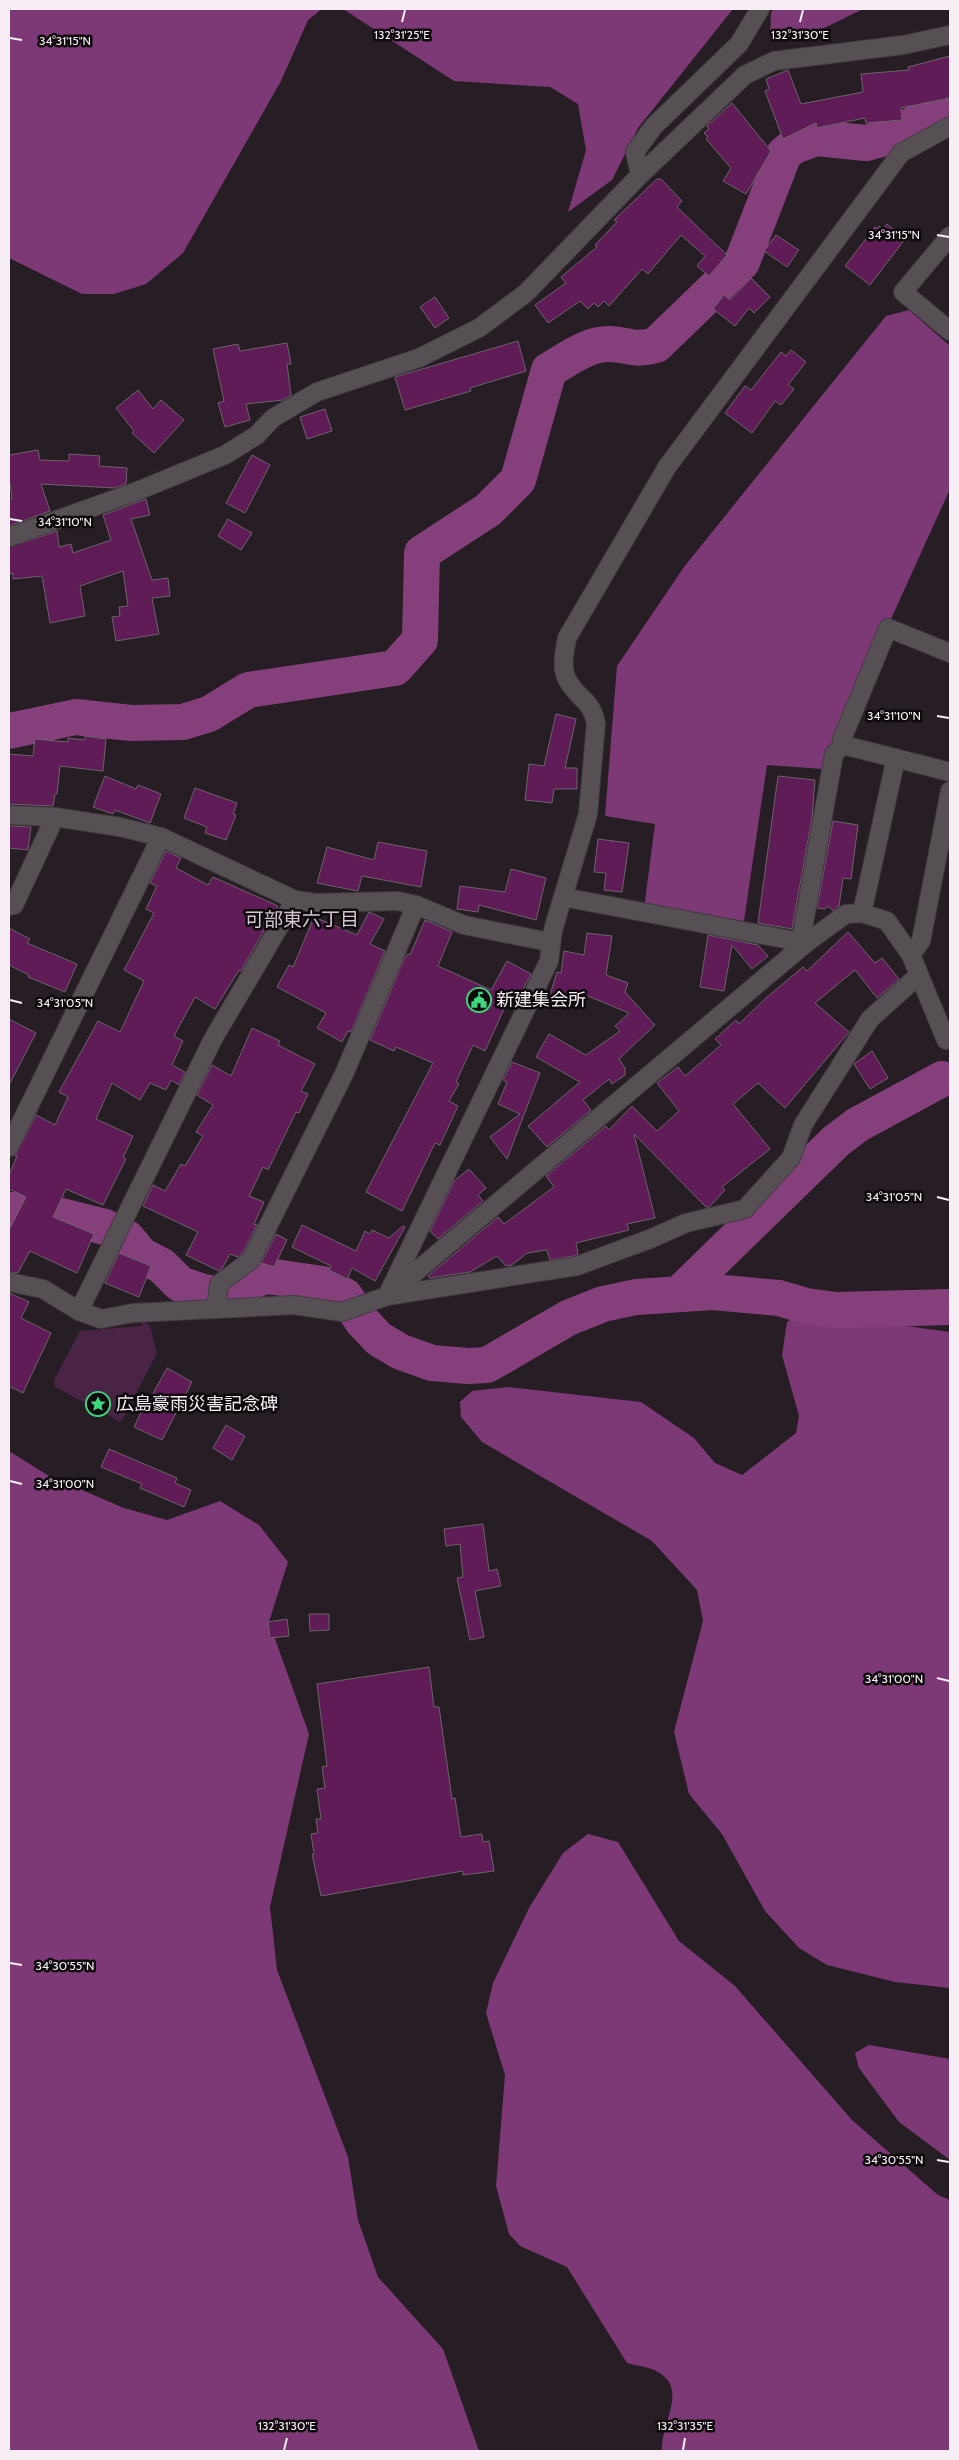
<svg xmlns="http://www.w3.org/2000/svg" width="959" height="2460" viewBox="0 0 959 2460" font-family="Cabin,'Noto Sans JP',sans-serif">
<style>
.green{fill:#4a2444}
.forest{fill:#7d3975}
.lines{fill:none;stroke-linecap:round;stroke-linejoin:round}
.river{stroke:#85407b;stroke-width:36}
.building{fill:#5f1c57;stroke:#6e626c}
.minor-casing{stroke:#443a42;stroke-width:20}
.minor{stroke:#565054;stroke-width:18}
.ticks{fill:none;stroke:#f6eef4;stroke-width:2}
.labels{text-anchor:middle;stroke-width:5;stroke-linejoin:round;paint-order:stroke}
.poi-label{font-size:18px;fill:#f6eef4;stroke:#0d090c;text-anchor:start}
.neighbourhood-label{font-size:19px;fill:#d4c6d1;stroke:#0d090c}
.ticks-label{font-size:12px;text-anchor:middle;fill:#f6eef4;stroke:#0d090c;stroke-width:5;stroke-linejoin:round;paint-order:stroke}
</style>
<rect width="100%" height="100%" fill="#271d25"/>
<polygon class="green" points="142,1320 150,1326 157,1353 121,1422 55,1387 54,1380 80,1331 142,1326"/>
<g class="forest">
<polygon points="9,9 322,9 308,20 281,81 183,253 146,284 114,294 82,294 9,258"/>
<polygon points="343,9 733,9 638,128 612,180 568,212 586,150 578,104 550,87 454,81"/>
<polygon points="773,9 863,9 816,32 770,40 771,13"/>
<polygon points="909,310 950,346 950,489 823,769 767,765 744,921 644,909 655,824 605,816 617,666 684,567 886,316"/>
<polygon points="803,1312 950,1332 950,1988 895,1982 827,1965 799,1948 765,1911 722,1834 689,1794 674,1732 703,1621 697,1590 652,1541 482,1442 461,1417 460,1402 472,1391 508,1387 641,1402 694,1438 715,1463 742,1475 796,1433 799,1416 782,1355 787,1322"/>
<polygon points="9,1451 49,1476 124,1508 167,1520 220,1501 259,1525 288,1562 269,1622 309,1734 270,1907 277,1970 348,2157 358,2220 378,2277 443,2349 479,2451 9,2451"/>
<path d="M588,1834L618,1842L679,1941L735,1986L852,2120L938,2195L950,2200V2451H662C660,2425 689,2389 658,2372C650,2367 637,2366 627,2363L567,2267L520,2246L509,2234L496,2186L505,2075L486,2013L493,1983L529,1908L563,1853Z"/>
<polygon points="869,2045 950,2059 950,2160 899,2122 859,2068 855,2053"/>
</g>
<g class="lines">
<g class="river">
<path d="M9,731L76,717L131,723L183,722L209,714L248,690L395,668L420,640L422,553L488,510L518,480L549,370C567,360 588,343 610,344C630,345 634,351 656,345L742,262L784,154L794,146L816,138L866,143L896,135L933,112L950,108"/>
<polyline points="9,1210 37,1210 105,1227 127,1238 141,1255 162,1266 180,1284 203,1292 227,1296 259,1278 267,1276 323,1284 345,1296 362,1321 379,1339 401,1352 432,1363 468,1366 487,1365 568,1318 603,1304 636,1297 713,1292 779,1298 806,1306 836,1310 950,1307"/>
<polyline points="680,1293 836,1141 857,1125 942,1079"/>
</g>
</g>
<g class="building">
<polygon points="950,56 950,98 901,108 902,120 866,123 865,118 817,128 816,123 783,139 765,91 769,89 766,79 788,70 801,104 863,92 861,74 909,70 908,67"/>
<polygon points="732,103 771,151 746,194 723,181 731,168 706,139 708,137 704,133 709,129 707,126"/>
<polygon points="657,179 661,179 682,201 677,207 727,255 709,276 697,266 705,256 681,235 648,274 642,269 609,306 604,301 598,307 594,303 588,309 580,301 548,323 535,305 566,283 561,277 597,247 595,245 617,222 614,220"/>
<polygon points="887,224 905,239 870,285 845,266 875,227 877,229 879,226 883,229"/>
<polygon points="776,235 799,250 787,267 764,251"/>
<polygon points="751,278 770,297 754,313 749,308 735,326 713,309 724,295 730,300"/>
<polygon points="435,297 449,318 435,328 420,307"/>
<polygon points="518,341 526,371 470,388 471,391 405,410 395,377"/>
<polygon points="287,343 291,364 287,364 291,395 283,400 246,404 250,420 225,427 218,403 224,401 213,349 238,344 240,351"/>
<polygon points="791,350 806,362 788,385 794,389 781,405 775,401 752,433 725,413 745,386 751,390 781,352 786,356"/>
<polygon points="138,390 153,409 161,400 184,420 154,453 132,433 134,431 116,408"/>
<polygon points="325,409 332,431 307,439 300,417"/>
<polygon points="38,450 40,460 69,461 69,454 100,456 99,466 127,468 126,484 115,488 41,484 50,511 9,526 9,499 12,498 9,477 9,455"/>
<polygon points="252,455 270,465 245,513 226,503"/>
<polygon points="146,499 150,515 131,519 152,580 168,578 170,596 152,598 159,634 116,641 112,617 120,616 119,607 128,606 123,571 80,586 85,616 50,623 42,576 13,579 13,573 9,574 9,547 57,531 59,547 71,544 73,553 111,540 103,515"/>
<polygon points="228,519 252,533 241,550 218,536"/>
<polygon points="556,714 576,719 565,768 577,768 577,789 554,789 552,803 525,800 529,764 544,766"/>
<polygon points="85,736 106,739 103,771 60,766 57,794 55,794 53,806 9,804 9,754 33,756 35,739 68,742 68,738 84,740"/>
<polygon points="105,776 136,789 138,785 161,794 150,823 115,810 113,814 93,807"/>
<polygon points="778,776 815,780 812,818 792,929 758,923"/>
<polygon points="195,788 237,803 233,814 236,815 226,840 205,833 207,827 184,818"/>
<polygon points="833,821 858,825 851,879 843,878 839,906 833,911 829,906 825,909 817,908"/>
<polygon points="9,826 31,827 28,850 9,848"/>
<polygon points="598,839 629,843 622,892 604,890 606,873 594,872"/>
<polygon points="378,842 427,851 421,887 362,876 358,891 317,883 327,847 374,860"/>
<polygon points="166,851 181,858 176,868 208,885 213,877 278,906 241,971 239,970 215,1009 195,997 174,1036 183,1041 172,1065 185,1072 179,1085 171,1080 166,1090 150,1083 140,1100 112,1083 96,1119 133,1136 123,1158 126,1159 103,1205 66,1189 53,1217 94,1234 77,1273 30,1251 18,1273 9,1272 9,1230 26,1197 9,1189 9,1175 17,1156 15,1156 36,1115 55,1125 68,1097 59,1092 98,1021 120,1032 144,981 124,970 154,913 146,909 157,886 150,883"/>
<polygon points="511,869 546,878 536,920 479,905 478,912 457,909 460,886 505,892"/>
<polygon points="369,912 384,919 370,944 385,951 351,1032 348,1031 342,1042 317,1028 326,1013 277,987 289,965 293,967 314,917 357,935"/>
<polygon points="425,920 452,932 438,966 491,990 507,961 531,974 521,993 513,989 485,1051 473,1045 456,1082 459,1084 449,1101 458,1106 440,1145 435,1143 402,1211 366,1192 433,1063 396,1047 394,1051 370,1040 404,959 408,954 410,955"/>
<polygon points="9,928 30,939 27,943 77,964 65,992 28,977 29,975 9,965"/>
<polygon points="848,932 875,963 882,958 899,979 877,998 855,970 815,1003 849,1032 785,1108 758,1083 733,1104 770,1149 722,1187 725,1190 709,1207 706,1207 634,1134 655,1218 627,1224 629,1230 576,1243 578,1254 574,1256 550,1260 547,1250 527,1253 512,1265 506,1266 497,1256 470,1272 430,1278 428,1276 498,1217 504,1224 554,1187 546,1176 606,1126 609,1130 632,1106 657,1131 679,1111 657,1083 678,1067 685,1076 721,1045 715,1039 736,1020 739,1024 766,998 803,967 807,971"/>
<polygon points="587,933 612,936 606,975 628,983 625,992 655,1025 619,1059 625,1068 625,1075 612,1084 609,1079 583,1100 591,1110 547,1147 528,1126 580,1082 536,1057 549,1034 586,1055 620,1031 615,1026 629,1013 583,994 580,1004 550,995 557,972 561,973 564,951 584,955"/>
<polygon points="708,935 758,945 768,956 752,969 732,945 724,991 700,987"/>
<polygon points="9,1019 36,1033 9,1085"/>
<polygon points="252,1028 280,1041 278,1045 315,1064 301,1091 308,1094 299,1113 296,1112 268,1170 263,1167 249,1196 264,1202 254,1224 257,1225 243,1253 238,1257 230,1254 223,1267 219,1271 186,1255 198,1232 143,1206 153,1185 165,1191 181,1164 185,1166 203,1136 196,1132 213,1105 197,1095 212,1065 231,1076"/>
<polygon points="872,1051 888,1078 870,1089 854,1064"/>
<polygon points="512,1062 540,1073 507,1159 490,1137 520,1114 498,1104 507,1082 503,1080"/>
<polygon points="469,1169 486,1188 478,1195 483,1201 438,1239 430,1231 454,1181"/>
<polygon points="302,1225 356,1251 365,1231 370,1234 372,1230 389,1238 403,1226 405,1227 375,1281 352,1268 347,1279 329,1270 331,1266 292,1247"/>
<polygon points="276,1234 287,1240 274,1267 261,1263"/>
<polygon points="119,1253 151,1266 139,1297 105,1283"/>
<polygon points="9,1293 29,1302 21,1318 51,1333 23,1393 9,1386"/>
<polygon points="167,1368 192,1382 162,1440 134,1427 147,1400 149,1401"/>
<polygon points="226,1425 245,1436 232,1460 213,1448"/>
<polygon points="109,1449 177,1478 175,1483 191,1490 184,1507 140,1488 142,1484 101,1467"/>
<polygon points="483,1524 489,1571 497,1569 501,1586 475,1591 484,1637 470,1640 457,1578 463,1577 460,1544 446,1546 444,1529"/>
<polygon points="309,1614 329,1614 329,1630 310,1631"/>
<polygon points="287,1619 289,1636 270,1638 268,1622"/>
<polygon points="429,1667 434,1707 439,1707 452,1799 455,1798 461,1837 482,1834 483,1842 489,1841 494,1871 463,1875 463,1871 321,1896 312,1854 314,1854 311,1834 318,1833 316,1819 321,1819 317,1789 325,1788 322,1767 327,1766 317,1684"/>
</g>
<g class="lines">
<defs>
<g id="minor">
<polyline points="640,175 635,152 654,126 739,44 760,9"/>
<polyline points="950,236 903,292 950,331"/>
<polyline points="9,537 135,492 225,455 257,435 273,418 317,392 419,358 479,328 526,293 640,175 745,75 774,61 903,45 950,35"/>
<polyline points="950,653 888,628 842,739 847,746 950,772"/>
<polyline points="9,815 55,817 120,827 161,837 295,900 315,903 398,901 416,905 464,925 544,941 551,938"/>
<polyline points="563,897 806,943"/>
<polyline points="9,906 14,905 55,817"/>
<polyline points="862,913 896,758"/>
<polyline points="806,943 802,934 834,754 844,744"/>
<polyline points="911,955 921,941 950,791"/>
<polyline points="9,1147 161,837"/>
<polyline points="9,1282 43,1289 79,1311 101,1319 133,1313 294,1305 342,1312 387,1296 577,1266 650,1239 686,1223 745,1209 791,1158 803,1125 870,1019 919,975"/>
<polyline points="393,1291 806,943 846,914 862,913 887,921 911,955 946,1040"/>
<path d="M387,1296L549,961L553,930L588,814L596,723C591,699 578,699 568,681C560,668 565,651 567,638L667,467L901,153L950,126"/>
<polyline points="216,1308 219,1284 251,1260 344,1074 416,905"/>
<polyline points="79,1311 213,1039 295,900"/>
</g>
</defs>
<use href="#minor" class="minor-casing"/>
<use href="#minor" class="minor"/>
</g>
<path class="ticks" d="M402,22L405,10M800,22L803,10M10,38L22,40M937,235L949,237M10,519L22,521M937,716L949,718M10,1000L22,1003M937,1197L949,1200M10,1481L22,1484M937,1678L949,1681M10,1963L22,1965M937,2160L949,2162M284,2450L287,2438M683,2450L685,2438"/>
<defs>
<symbol id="civic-ring" viewBox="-11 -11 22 22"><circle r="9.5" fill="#0d090c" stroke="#3fd77d" stroke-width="1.5"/><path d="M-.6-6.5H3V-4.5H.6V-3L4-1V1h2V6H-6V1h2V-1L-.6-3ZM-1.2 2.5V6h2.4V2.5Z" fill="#3fd77d"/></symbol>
<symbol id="sight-ring" viewBox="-11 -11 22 22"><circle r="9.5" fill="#0d090c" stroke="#3fd77d" stroke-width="1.5"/><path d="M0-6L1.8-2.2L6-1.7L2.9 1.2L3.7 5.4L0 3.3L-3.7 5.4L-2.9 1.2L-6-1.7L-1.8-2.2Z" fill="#3fd77d"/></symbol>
</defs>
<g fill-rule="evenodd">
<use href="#civic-ring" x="465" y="986" width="28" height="28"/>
<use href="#sight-ring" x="84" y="1390" width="28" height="28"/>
</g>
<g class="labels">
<g class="poi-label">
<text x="496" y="1006">新建集会所</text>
<text x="116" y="1410">広島豪雨災害記念碑</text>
</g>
<g class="neighbourhood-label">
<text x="302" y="926">可部東六丁目</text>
</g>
</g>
<g class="ticks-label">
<text x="402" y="39">132°31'25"E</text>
<text x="800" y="39">132°31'30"E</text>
<text x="65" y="45">34°31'15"N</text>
<text x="894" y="239">34°31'15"N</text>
<text x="65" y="526">34°31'10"N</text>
<text x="894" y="720">34°31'10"N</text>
<text x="65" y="1007">34°31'05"N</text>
<text x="894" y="1201">34°31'05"N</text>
<text x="65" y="1488">34°31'00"N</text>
<text x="894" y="1683">34°31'00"N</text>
<text x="65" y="1970">34°30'55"N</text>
<text x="894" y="2164">34°30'55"N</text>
<text x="287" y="2430">132°31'30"E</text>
<text x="685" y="2430">132°31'35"E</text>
</g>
<rect width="959" height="2460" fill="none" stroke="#f6eef4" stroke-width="20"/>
</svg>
